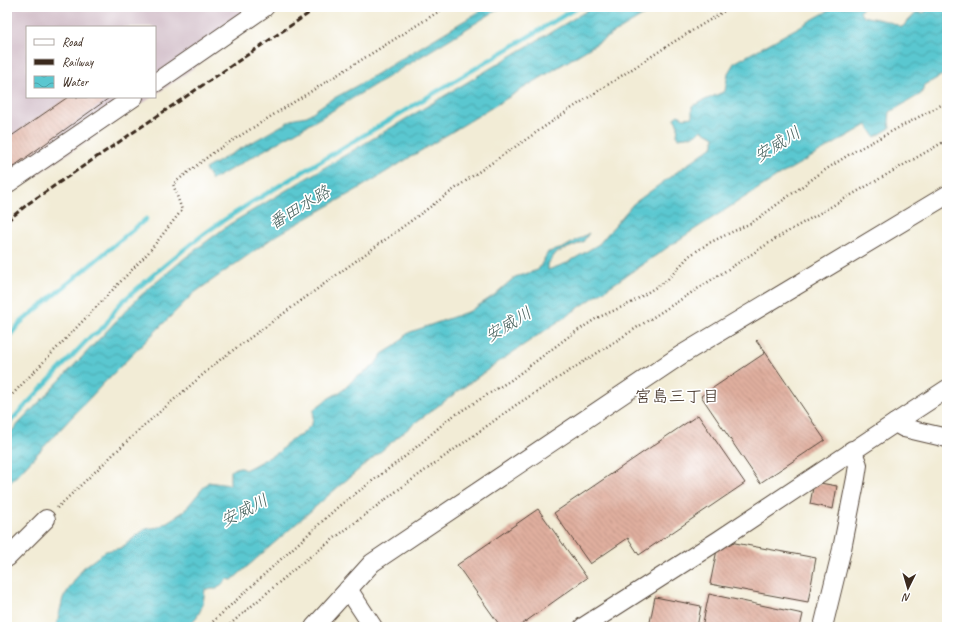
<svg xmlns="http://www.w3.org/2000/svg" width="954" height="634" viewBox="0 0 954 634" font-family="Caveat,'Klee One',sans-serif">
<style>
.railway{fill:#d1bdc8}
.water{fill:url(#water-waves);stroke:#4a7877}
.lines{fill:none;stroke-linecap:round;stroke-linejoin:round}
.stream{stroke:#5ac7d0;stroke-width:4.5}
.building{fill:url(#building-back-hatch)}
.minor-casing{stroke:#56473a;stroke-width:20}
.path{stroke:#56473a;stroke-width:2.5;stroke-dasharray:1 3;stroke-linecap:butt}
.minor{stroke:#fff;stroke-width:18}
.rail{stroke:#3b2a1e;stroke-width:3;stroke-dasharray:6 3;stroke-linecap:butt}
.labels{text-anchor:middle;stroke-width:3.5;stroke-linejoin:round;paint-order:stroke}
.water-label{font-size:17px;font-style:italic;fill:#46615c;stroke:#fff}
.neighbourhood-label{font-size:17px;fill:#3b2a1e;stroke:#fff}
</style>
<defs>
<pattern id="water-waves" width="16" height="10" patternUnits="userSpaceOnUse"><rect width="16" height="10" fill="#5ac7d0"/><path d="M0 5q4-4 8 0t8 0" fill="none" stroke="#4ca2a8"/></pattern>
<pattern id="building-back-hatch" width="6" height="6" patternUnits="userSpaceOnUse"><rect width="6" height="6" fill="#e0af9f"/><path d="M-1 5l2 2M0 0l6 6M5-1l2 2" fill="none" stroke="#b78f81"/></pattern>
</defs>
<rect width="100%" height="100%" fill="#fff"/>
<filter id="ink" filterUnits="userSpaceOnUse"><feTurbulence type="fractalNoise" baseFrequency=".025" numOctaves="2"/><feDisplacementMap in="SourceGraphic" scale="8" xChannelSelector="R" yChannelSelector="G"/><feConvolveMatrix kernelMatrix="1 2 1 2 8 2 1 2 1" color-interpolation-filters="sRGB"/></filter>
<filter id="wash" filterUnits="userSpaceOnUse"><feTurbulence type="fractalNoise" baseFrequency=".012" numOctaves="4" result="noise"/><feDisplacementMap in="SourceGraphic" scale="16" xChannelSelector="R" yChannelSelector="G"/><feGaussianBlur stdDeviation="0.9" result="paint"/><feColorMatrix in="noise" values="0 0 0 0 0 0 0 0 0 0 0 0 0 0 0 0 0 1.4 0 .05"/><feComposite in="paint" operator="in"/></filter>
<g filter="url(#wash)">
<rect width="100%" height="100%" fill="#f2ecd6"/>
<polygon class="railway" points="7,7 280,7 155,95 155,27 27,27 27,97 152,97 7,195"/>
<g class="water">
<polygon points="487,7 502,7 322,117 212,180 205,169 295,118 307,116 327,102 358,85"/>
<polygon points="593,7 657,7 358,189 274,237 194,293 102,385 7,486 7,436 139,297 186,257 230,224"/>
<path d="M835,7H863L860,12L862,16L887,21L902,27L917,12L922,13L926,12L925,7H947V66L944,74L925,85L921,94L890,112L889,121L890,128L875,137L867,125L778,176L689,233L497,363L416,422L338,487L232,580L227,579L217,589H205C203,608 201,613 188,627H116L103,621L97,624L94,627H56L63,598L83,568L106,551L121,548L145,529L159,527L183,512L208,482L230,485V471L239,467L245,470L279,452L290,440L301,435L312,424L314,409L329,398L343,390L353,380L374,366L382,354L395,346L408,333L470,311L493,296L515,277L538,270L548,252L563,248L589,233L583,242L556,253L548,264V270L567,263L599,244L633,204L714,145V137L702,130L693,136L679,138L677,136L678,125L674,118L678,115L684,118L692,117V106L725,91L728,73L734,63Z"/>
</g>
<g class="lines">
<g class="stream">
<polyline points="7,339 20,323 146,219"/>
<path d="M7,425L91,336C110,327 109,313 123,301C152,276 180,251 211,229C223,220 237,212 249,204L578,7"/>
</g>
</g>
<g id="blocks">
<g class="building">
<polygon points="68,97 108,97 109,98 7,171 7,139"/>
<polygon points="757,340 825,440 760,483 701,396 765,353 756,341"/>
<polygon points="698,415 745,483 639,555 628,538 590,564 554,513"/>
<polygon points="814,482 837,486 833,509 810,504"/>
<polygon points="538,509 587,578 518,627 501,627 457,565"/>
<polygon points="719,540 816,558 808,602 710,584"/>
<polygon points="709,594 803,614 800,627 702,627"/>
<polygon points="655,597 701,606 697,627 649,627"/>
</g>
</g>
</g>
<g filter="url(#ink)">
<use href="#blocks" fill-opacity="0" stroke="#56473a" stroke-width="1"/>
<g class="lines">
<defs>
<g id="minor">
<polyline points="155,83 265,7"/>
<polyline points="7,184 134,97"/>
<polyline points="895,423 947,389"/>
<polyline points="7,558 46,519"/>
<polyline points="348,589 373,627"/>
<polyline points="314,627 372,563 681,355 947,195"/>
<polyline points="583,627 719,540 895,423 904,428 947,438"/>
<polyline points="823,627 842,549 856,478 858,465 852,450"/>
</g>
</defs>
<use href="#minor" class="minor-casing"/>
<g class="path">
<polyline points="7,400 148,253 182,210 173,184 214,152 446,7"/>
<polyline points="57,508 140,429 221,359 474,175 569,110 672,43 731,7"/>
<polyline points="207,627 339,506 407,455 450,418 511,380 568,337 597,318 631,303 667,280 689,256 709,243 753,222 822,172 853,152 947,102"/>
<polyline points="227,627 303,562 398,490 516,405 780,236 947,140"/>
</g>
<use href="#minor" class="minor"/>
<polyline class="rail" points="7,221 29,203 318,7"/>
</g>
</g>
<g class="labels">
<g class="water-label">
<text transform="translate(777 144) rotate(-32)" y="6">安威川</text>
<text transform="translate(299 207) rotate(-31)" y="6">番田水路</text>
<text transform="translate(508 324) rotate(-31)" y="6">安威川</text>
<text transform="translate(244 510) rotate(-27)" y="6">安威川</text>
</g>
<g class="neighbourhood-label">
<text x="677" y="402">宮島三丁目</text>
</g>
</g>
<rect width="954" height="634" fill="none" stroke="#fff" stroke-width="24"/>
<rect x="26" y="26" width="130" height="72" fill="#ffffff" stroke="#b1aaa5"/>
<rect x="34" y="39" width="20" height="6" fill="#ffffff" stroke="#b1aaa5"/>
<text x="62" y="46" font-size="12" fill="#3b2a1e">Road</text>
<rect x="34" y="59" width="20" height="6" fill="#3b2a1e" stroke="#b1aaa5"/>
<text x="62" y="66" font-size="12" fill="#3b2a1e">Railway</text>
<rect x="34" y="76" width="20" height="12" fill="url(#water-waves)" stroke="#b1aaa5"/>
<text x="62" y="86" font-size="12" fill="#3b2a1e">Water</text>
<g transform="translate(908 588) rotate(185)" stroke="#ffffff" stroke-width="3" paint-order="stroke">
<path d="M0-3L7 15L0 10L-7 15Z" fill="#3b2a1e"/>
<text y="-6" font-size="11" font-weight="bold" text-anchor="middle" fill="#3b2a1e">N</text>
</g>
</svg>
